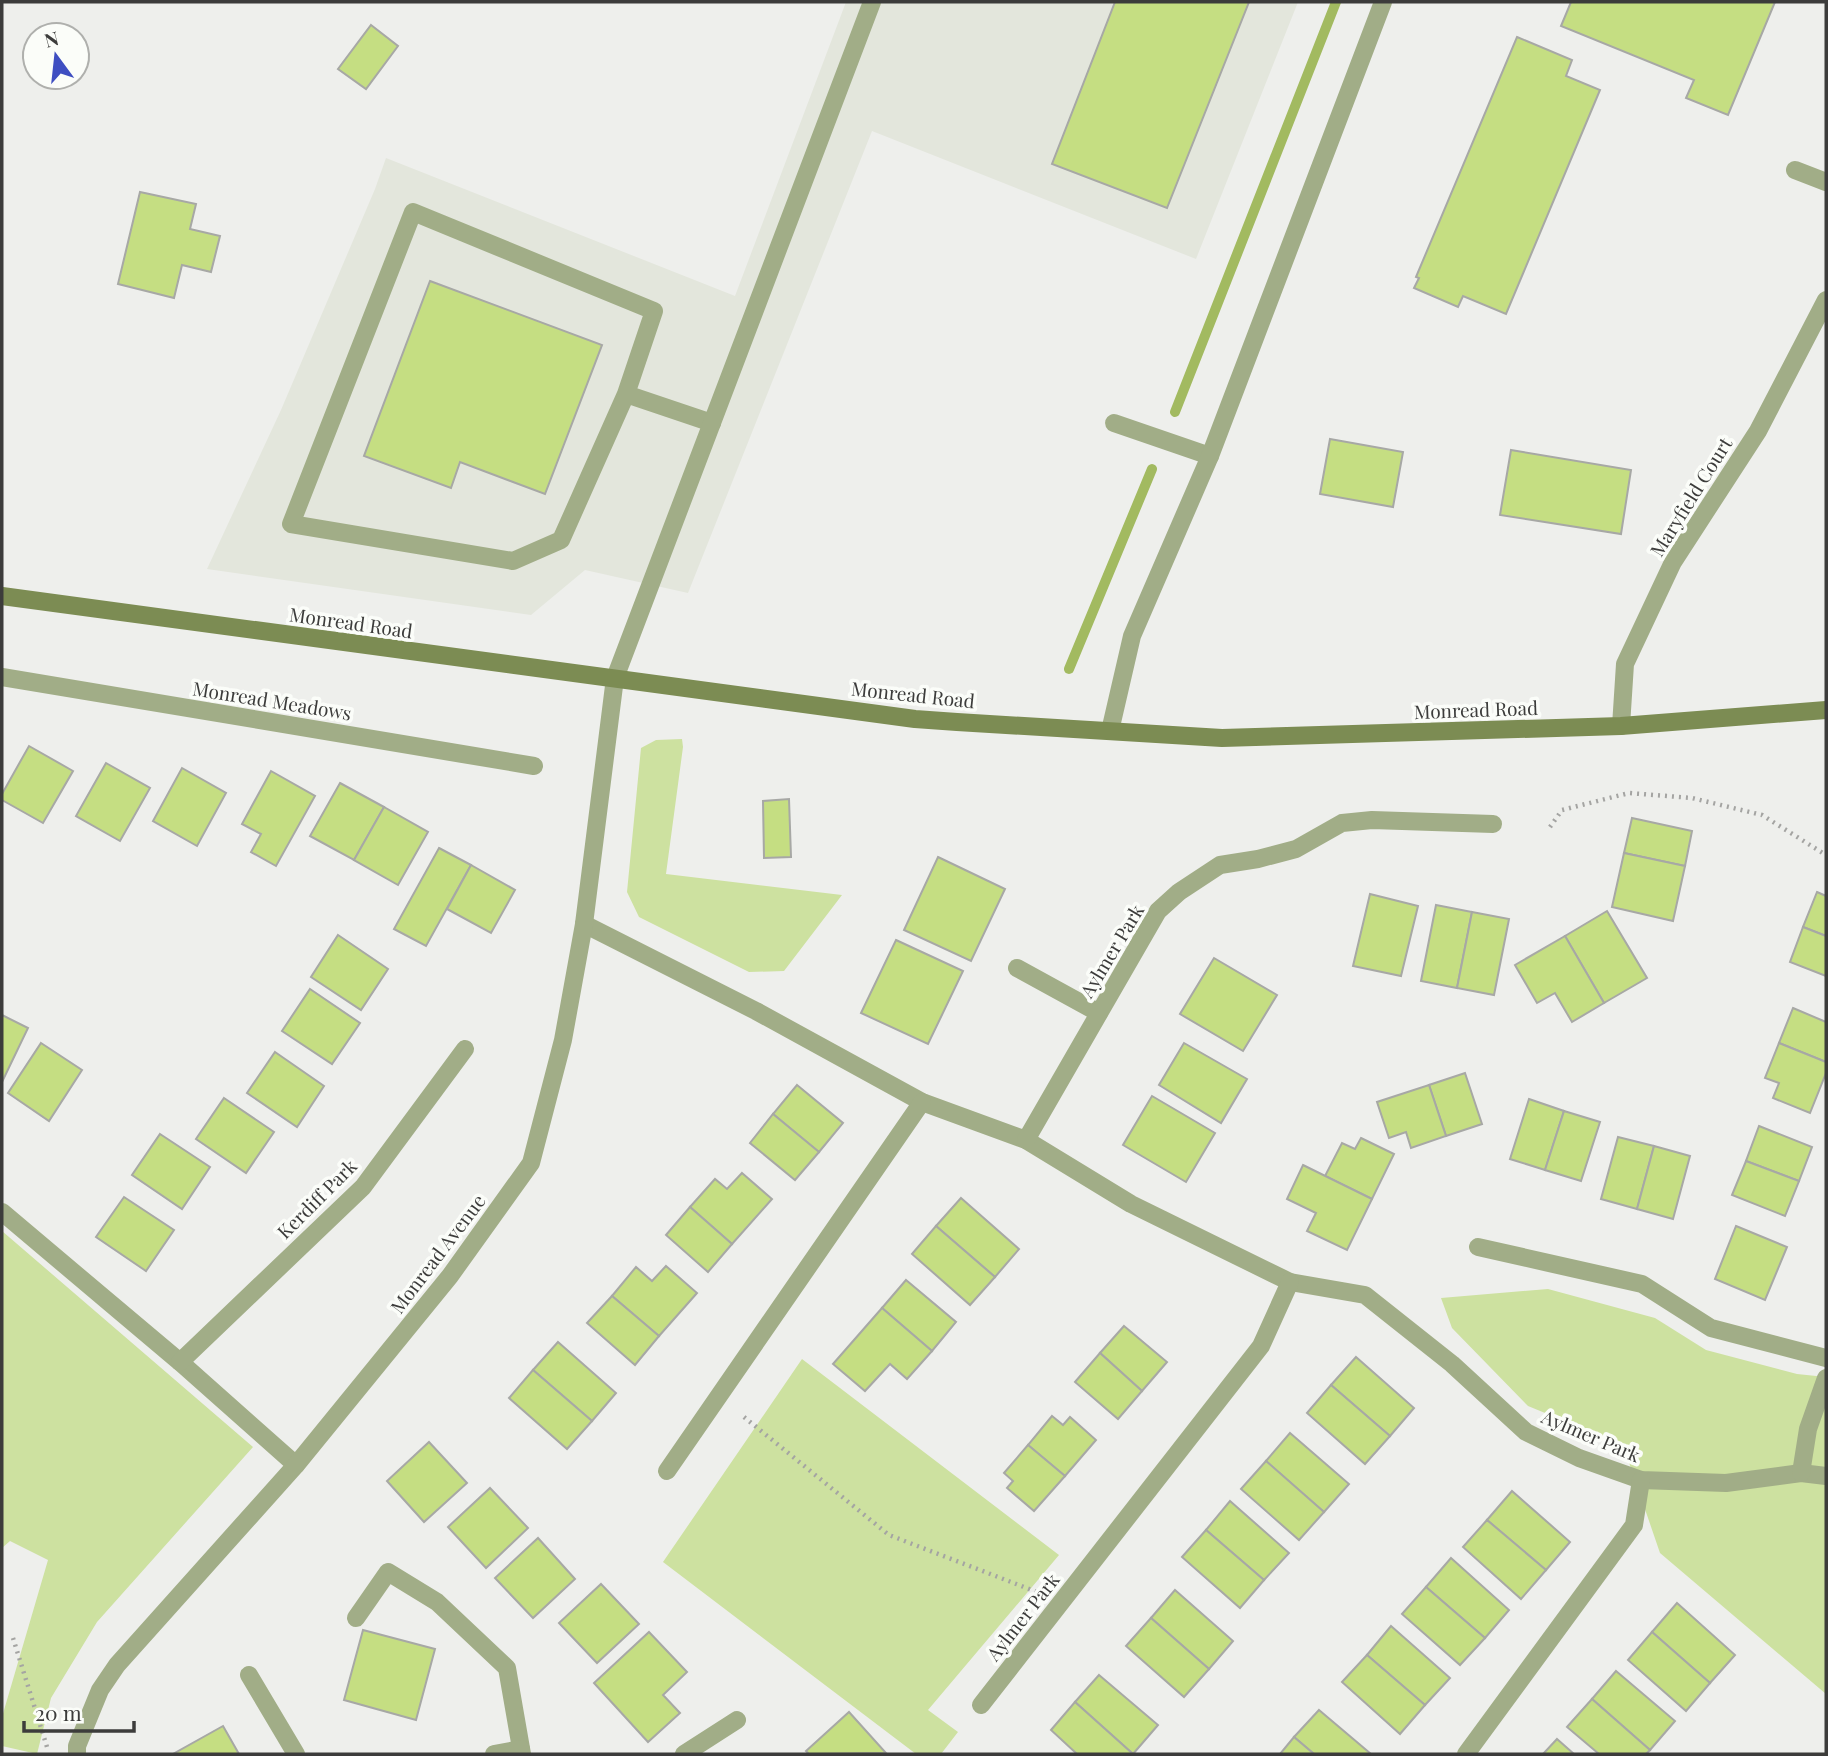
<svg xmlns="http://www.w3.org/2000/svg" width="1828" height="1756" viewBox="0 0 1828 1756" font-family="'Playfair Display',serif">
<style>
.built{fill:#e3e6dc}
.green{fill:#cde1a0}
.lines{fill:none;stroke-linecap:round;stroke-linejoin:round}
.stream{stroke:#a2ba60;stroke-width:10}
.building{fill:#c5de82;stroke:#a7a8a5;stroke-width:2}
.path{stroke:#a4a4a2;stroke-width:4.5;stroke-dasharray:2 5;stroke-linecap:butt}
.lane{stroke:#a1ad87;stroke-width:18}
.street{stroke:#a1ad87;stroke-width:18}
.secondary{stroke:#7c8c53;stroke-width:18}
.labels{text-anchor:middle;stroke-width:7;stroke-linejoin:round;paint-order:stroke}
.street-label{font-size:19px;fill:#3c3c3b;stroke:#fbfdf9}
</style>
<rect width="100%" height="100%" fill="#eeefec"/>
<polygon class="built" points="846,2 1298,2 1196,259 872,131 688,593 585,570 531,615 207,569 281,410 375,189 386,158 735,296"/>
<g class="green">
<polygon points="682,739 683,747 666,874 842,895 784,971 749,972 639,917 627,892 641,748 656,740"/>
<polygon points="2,1231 253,1447 97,1622 51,1698 37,1754 2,1746 2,1717 48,1560 10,1541 2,1548"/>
<polygon points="1548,1289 1655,1318 1706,1350 1797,1374 1826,1377 1826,1694 1660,1553 1623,1445 1528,1406 1452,1328 1441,1298"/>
<polygon points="802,1359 1059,1555 928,1710 958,1732 941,1754 916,1754 663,1562"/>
</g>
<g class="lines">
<g class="stream">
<polyline points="1175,412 1336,2"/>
<polyline points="1069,669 1152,469"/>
</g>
</g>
<g class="building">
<polygon points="1115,2 1249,2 1167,208 1052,164"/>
<polygon points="1571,2 1775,2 1728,115 1686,98 1694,80 1561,26"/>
<polygon points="371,25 398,46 366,89 338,69"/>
<polygon points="1517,37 1572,60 1566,76 1600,90 1506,314 1463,296 1458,307 1414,288 1419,278 1416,277"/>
<polygon points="140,192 196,204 190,229 220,236 211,272 182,265 174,298 118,284"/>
<polygon points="430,281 602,345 545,494 460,462 451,488 364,456"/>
<polygon points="1330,439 1403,452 1393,507 1320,494"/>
<polygon points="1511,450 1631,470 1621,534 1500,515"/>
<polygon points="29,746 73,771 43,823 2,800 2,794"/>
<polygon points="106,763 150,788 120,841 76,816"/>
<polygon points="182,768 226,793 197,846 153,821"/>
<polygon points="271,771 315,796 276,866 251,852 261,834 242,824"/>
<polygon points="340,783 384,807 354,860 310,836"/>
<polygon points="789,799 791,857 764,858 763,801"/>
<polygon points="384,807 428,832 398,885 354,860"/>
<polygon points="1632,818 1692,831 1685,866 1624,853"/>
<polygon points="439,848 471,865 426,946 394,929"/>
<polygon points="1624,853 1685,866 1673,921 1612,907"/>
<polygon points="938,857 1005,889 971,961 904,930"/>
<polygon points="471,865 515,890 491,933 447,909"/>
<polygon points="1817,892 1826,896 1826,936 1803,927"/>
<polygon points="1370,894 1418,906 1401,976 1353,966"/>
<polygon points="1436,905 1472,912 1457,988 1421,981"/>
<polygon points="1607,911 1647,978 1604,1003 1565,936"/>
<polygon points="1472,912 1509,919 1494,995 1457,988"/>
<polygon points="1803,927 1826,936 1826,976 1790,962"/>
<polygon points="338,935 388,969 361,1010 311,977"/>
<polygon points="1565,936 1604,1003 1572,1022 1555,993 1537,1003 1515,965"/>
<polygon points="896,940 963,971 928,1044 861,1013"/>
<polygon points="1214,958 1277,995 1243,1051 1180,1014"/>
<polygon points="310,989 360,1023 332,1064 282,1031"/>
<polygon points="1793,1008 1826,1022 1826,1062 1779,1043"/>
<polygon points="2,1015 28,1028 2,1082"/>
<polygon points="41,1043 82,1070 49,1121 8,1093"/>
<polygon points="1184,1043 1247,1079 1221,1123 1159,1085"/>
<polygon points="1779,1043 1826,1062 1826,1073 1810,1113 1773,1098 1779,1083 1765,1078"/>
<polygon points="275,1052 324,1086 297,1127 247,1093"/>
<polygon points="1465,1073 1482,1124 1446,1136 1429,1085"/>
<polygon points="797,1085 843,1123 819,1152 773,1114"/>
<polygon points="1429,1085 1446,1136 1411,1148 1406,1132 1389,1138 1377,1102"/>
<polygon points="1152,1096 1215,1133 1186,1182 1123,1145"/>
<polygon points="224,1098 274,1132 246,1173 196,1139"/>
<polygon points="1529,1099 1564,1111 1545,1170 1510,1159"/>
<polygon points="1564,1111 1600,1122 1581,1181 1545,1170"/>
<polygon points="773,1114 819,1152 795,1180 750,1143"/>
<polygon points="1759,1126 1812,1147 1799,1181 1746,1161"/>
<polygon points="160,1134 210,1167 182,1209 132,1175"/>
<polygon points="1618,1137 1654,1146 1637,1209 1601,1199"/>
<polygon points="1361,1138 1394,1154 1372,1199 1325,1176 1342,1143 1355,1149"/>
<polygon points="1654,1146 1690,1156 1673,1219 1637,1209"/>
<polygon points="1746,1161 1799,1181 1785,1216 1732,1195"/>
<polygon points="1303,1165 1372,1199 1347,1250 1307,1231 1316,1213 1287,1199"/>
<polygon points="742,1173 772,1199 732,1244 690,1207 715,1179 727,1189"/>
<polygon points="124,1197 174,1230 146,1271 96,1237"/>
<polygon points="961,1198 1019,1249 995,1277 936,1226"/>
<polygon points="690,1207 732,1244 708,1272 666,1235"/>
<polygon points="936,1226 995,1277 970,1305 912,1254"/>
<polygon points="1736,1226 1787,1247 1765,1300 1715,1279"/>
<polygon points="666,1266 697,1293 659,1336 612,1296 636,1267 652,1281"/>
<polygon points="906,1280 956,1322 932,1351 882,1308"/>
<polygon points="612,1296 659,1336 635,1365 587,1323"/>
<polygon points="882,1308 932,1351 907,1379 890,1364 865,1391 833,1364"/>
<polygon points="1124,1326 1167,1362 1142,1391 1100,1353"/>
<polygon points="558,1342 616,1393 592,1421 533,1370"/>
<polygon points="1100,1353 1142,1391 1118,1419 1075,1382"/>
<polygon points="1356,1357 1414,1408 1390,1436 1331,1385"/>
<polygon points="533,1370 592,1421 567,1449 509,1398"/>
<polygon points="1331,1385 1390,1436 1365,1464 1307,1413"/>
<polygon points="1052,1416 1063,1425 1070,1417 1096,1440 1065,1476 1028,1445"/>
<polygon points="1290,1433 1349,1484 1324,1512 1266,1461"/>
<polygon points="429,1442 467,1483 424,1522 387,1481"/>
<polygon points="1028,1445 1065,1476 1034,1511 1007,1488 1013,1481 1004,1473"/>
<polygon points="1266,1461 1324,1512 1299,1540 1241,1489"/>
<polygon points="490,1488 528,1528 486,1568 448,1527"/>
<polygon points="1512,1491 1570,1542 1546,1570 1487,1520"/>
<polygon points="1230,1501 1289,1553 1264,1580 1206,1530"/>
<polygon points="1487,1520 1546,1570 1521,1599 1463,1547"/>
<polygon points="1206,1530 1264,1580 1240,1608 1182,1557"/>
<polygon points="538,1538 575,1579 533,1618 495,1578"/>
<polygon points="1451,1558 1509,1610 1485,1638 1426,1587"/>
<polygon points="601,1584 639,1624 597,1663 559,1623"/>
<polygon points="1426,1587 1485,1638 1460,1665 1402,1614"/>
<polygon points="1175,1590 1233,1641 1209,1669 1151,1618"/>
<polygon points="1677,1603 1735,1655 1710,1683 1652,1632"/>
<polygon points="1151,1618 1209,1669 1184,1697 1126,1646"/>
<polygon points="1391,1626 1450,1678 1425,1705 1367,1655"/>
<polygon points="363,1630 435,1649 416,1720 344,1700"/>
<polygon points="649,1632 687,1672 663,1695 680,1713 648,1742 594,1683"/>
<polygon points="1652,1632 1710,1683 1686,1711 1628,1660"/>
<polygon points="1367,1655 1425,1705 1400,1734 1342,1682"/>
<polygon points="1616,1671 1675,1721 1650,1750 1592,1699"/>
<polygon points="1099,1675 1158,1725 1133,1754 1075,1702"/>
<polygon points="1592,1699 1650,1750 1646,1754 1599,1754 1567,1727"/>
<polygon points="1075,1702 1133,1754 1077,1754 1051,1730"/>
<polygon points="1319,1710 1371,1754 1314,1754 1294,1737"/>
<polygon points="849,1712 886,1753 809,1754 806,1751"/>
<polygon points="223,1726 239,1754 173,1754"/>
<polygon points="1294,1737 1314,1754 1280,1754"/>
<polygon points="1557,1739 1574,1754 1543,1754"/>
</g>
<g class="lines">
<g class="path">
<polyline points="1550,827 1562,810 1629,793 1692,798 1762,815 1826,855"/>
<polyline points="744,1417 889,1535 1037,1592"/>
<polyline points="13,1638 47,1747"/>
</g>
<g class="lane">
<polyline points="1795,170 1826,182"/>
<polyline points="626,394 654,311 413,212 291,524 513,561 561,540 626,394 712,423"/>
<polyline points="1114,423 1210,456"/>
<polyline points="615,678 872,2"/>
<polyline points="1017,968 1099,1013"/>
<polyline points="249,1675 296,1754"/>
</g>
<g class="street">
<polyline points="2,677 534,766"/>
<polyline points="1621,726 1625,664 1673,562 1758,431 1826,300"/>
<polyline points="1110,731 1132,636 1210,456 1383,2"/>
<polyline points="584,924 756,1011 922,1102 1026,1140 1131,1204 1290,1282 1365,1295 1452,1364 1526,1432 1579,1458 1641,1480 1726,1483 1801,1473 1826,1476"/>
<polyline points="1026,1140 1158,911 1179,892 1220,865 1258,859 1296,849 1342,823 1372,820 1493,824"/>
<polyline points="2,1212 180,1362 296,1465"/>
<polyline points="1478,1247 1642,1284 1711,1328 1826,1358"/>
<polyline points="180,1362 363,1187 465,1049"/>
<polyline points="667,1471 922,1102"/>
<polyline points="1801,1473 1808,1429 1826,1378"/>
<polyline points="356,1618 388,1572 437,1602 507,1668 522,1754"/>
<polyline points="981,1705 1261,1346 1290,1282"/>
<polyline points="77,1754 77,1746 100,1690 117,1665 296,1465 450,1276 531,1163 563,1040 584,924 615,678"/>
<polyline points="494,1754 521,1749"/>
<polyline points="684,1754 737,1720"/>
<polyline points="1466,1754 1634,1525 1641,1480"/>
</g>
<polyline class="secondary" points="2,596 915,719 957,722 1222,738 1621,726 1826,710"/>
</g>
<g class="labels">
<g class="street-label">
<text transform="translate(1691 497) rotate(-58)" y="7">Maryfield Court</text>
<text transform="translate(351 623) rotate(8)" y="7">Monread Road</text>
<text transform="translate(913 695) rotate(6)" y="7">Monread Road</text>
<text transform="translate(272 701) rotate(9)" y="7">Monread Meadows</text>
<text transform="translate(1476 710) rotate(-2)" y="7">Monread Road</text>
<text transform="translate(1112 951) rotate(-59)" y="7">Aylmer Park</text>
<text transform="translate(317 1199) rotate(-45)" y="7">Kerdiff Park</text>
<text transform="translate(438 1254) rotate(-53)" y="7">Monread Avenue</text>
<text transform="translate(1591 1436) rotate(23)" y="7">Aylmer Park</text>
<text transform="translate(1023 1617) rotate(-52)" y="7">Aylmer Park</text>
</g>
</g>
<rect width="1828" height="1756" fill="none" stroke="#3c3c3b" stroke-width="7"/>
<g transform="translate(56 56) rotate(345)"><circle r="33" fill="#fbfdf9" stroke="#afb0ad" stroke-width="2"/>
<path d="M0-5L12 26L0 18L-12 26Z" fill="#3e4ec1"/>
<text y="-10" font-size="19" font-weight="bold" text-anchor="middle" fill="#3c3c3b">N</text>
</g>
<path d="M24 1721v10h110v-10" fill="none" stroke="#3c3c3b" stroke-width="3.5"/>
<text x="35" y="1721" font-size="21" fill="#3c3c3b" stroke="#fbfdf9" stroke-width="5" paint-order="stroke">20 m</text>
</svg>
